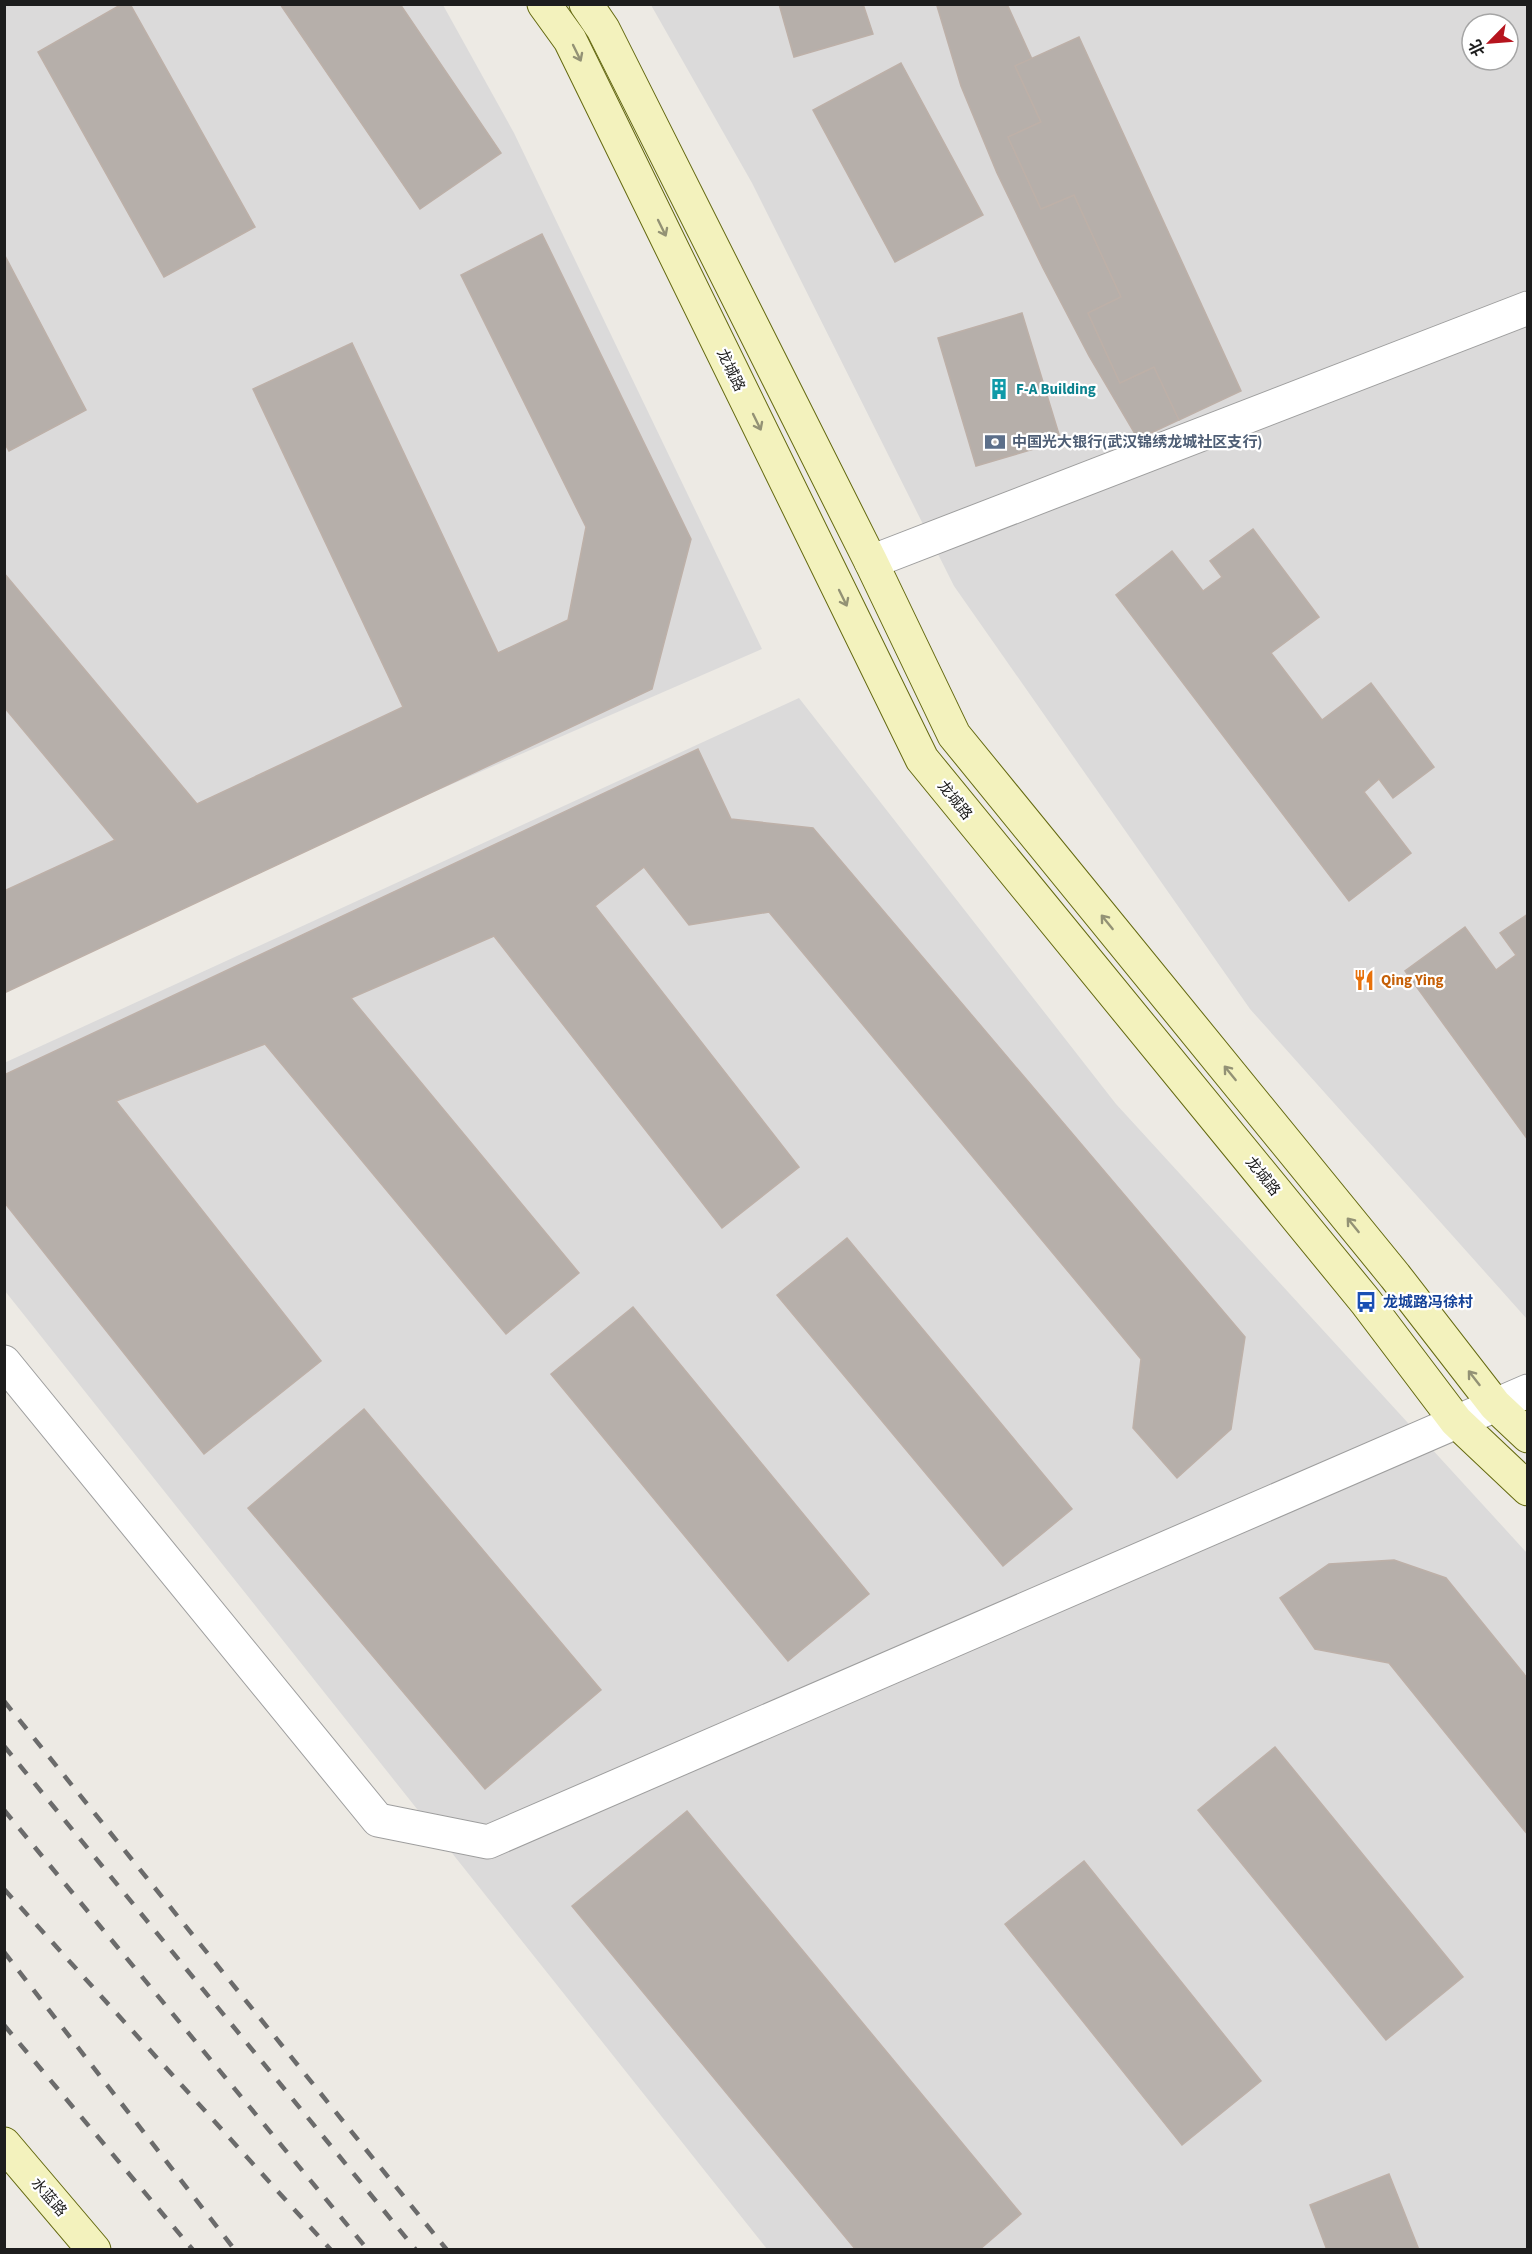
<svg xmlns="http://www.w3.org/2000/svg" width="1532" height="2254" viewBox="0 0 1532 2254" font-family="'Source Sans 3','Noto Sans SC',sans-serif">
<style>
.residential{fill:#dbdada;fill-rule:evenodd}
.building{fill:#b6afaa;stroke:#bdb0a8;stroke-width:1.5}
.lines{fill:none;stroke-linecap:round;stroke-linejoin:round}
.street-casing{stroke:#9e9e9e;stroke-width:35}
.secondary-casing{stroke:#646910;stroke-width:35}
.street{stroke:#fff;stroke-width:33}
.secondary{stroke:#f3f2bd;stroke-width:33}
.rail{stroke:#6b6b6b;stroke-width:4.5;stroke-dasharray:12 12;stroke-linecap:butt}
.oneway{stroke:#939275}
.labels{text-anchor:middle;stroke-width:4.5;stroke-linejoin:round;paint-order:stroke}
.street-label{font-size:15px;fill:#1d1d1d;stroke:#fff}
.culture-label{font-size:15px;font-weight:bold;fill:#0d838f;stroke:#fff;text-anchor:start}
.service-label{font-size:15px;font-weight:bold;fill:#4e5e75;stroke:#fff;text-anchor:start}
.food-label{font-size:15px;font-weight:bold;fill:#c56008;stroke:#fff;text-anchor:start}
.transit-label{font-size:15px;font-weight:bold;fill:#164399;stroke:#fff;text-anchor:start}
</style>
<rect width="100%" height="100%" fill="#edeae4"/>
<g class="residential">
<polygon points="5,5 443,5 514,133 762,649 5,979"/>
<path d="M651,5H1527V1319L1250,1009L954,586L752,183ZM1472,24H1508V60H1472Z"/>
<polygon points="799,698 1116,1104 1527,1553 1527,2249 767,2249 5,1291 4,1063"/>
</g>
<g class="building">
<polygon points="122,4 130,4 255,227 164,277 38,52"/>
<polygon points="280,4 400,4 501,153 420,209"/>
<polygon points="779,4 863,4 873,34 794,57"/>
<polygon points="941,4 1007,4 1032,59 1015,66 1041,122 1008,137 1041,209 1074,195 1121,297 1088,313 1120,383 1154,367 1179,420 1138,439 1089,356 1043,268 997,173 961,86 937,6"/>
<polygon points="1079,37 1241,391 1179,420 1154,367 1120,383 1088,313 1121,297 1074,195 1041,209 1008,137 1041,122 1015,66"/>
<polygon points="901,63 983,215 895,262 813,110"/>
<polygon points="542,234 691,539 652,689 4,993 4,891 115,840 4,707 4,573 197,804 403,707 253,389 352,343 498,653 568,620 586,527 461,275"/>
<polygon points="4,254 86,410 9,451 4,442"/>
<polygon points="1022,313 1061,441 976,466 938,338"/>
<polygon points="1253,529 1319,617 1271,653 1322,720 1371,683 1434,767 1393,798 1379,779 1364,792 1411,853 1349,901 1116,595 1172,551 1203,591 1222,577 1210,561"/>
<polygon points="698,749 731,819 813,828 1245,1337 1231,1429 1177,1478 1133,1428 1141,1359 769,912 689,925 644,867 595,906 799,1167 722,1228 494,936 351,998 579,1273 506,1334 265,1044 116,1101 321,1361 204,1454 4,1202 4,1075"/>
<polygon points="1528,914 1528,1140 1405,971 1465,927 1496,970 1516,955 1500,933"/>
<polygon points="847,1238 1072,1509 1003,1566 777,1295"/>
<polygon points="633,1307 869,1594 788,1661 551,1374"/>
<polygon points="364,1409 601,1690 485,1789 248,1508"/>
<polygon points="1394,1560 1446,1578 1528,1679 1528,1835 1389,1663 1315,1649 1280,1598 1329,1564"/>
<polygon points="1275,1747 1463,1977 1386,2040 1198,1810"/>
<polygon points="687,1811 1021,2214 979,2250 856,2250 572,1906"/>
<polygon points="1084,1861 1261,2081 1182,2145 1005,1924"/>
<polygon points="1389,2174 1419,2250 1327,2250 1310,2205"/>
</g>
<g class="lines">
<defs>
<g id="street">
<polyline points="871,562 1528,308"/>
<polyline points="4,1362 378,1820 488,1842 1528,1391"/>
</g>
<g id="secondary">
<polyline points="544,4 570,40 922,759 1366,1302 1456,1421 1528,1489"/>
<polyline points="586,4 603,29 871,562 954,735 1395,1276 1495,1405 1528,1436"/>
<polyline points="4,2144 94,2250"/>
</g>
</defs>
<use href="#street" class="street-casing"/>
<use href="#secondary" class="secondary-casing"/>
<use href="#street" class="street"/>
<use href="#secondary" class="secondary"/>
<g class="rail">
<polyline points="4,1701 447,2250"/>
<polyline points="4,1746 416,2250"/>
<polyline points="4,1810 368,2250"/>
<polyline points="4,1889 331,2250"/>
<polyline points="4,1952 235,2250"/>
<polyline points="4,2025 193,2250"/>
</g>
</g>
<defs><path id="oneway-shaft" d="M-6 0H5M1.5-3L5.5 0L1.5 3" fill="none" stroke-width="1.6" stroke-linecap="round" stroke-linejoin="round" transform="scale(1.5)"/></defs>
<g class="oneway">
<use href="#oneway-shaft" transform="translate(577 53) rotate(64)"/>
<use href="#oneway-shaft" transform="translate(662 228) rotate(64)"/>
<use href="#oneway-shaft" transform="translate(757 422) rotate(64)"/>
<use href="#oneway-shaft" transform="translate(843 598) rotate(64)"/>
<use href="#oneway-shaft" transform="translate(1107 922) rotate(-129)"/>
<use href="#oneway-shaft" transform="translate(1230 1073) rotate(-129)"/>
<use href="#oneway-shaft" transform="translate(1353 1225) rotate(-129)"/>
<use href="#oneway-shaft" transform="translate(1474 1378) rotate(-128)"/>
</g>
<defs>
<symbol id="building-bare" viewBox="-9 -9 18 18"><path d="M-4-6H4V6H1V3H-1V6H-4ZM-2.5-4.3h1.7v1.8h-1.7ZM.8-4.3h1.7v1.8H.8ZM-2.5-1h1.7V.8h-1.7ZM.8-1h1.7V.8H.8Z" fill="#0f9aa8" stroke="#fff" stroke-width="2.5" paint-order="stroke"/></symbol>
<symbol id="bank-bare" viewBox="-9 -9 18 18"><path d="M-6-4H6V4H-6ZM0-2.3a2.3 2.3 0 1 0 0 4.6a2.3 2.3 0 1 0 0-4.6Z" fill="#5c6f8a" stroke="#fff" stroke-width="2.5" paint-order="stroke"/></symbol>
<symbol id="restaurant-bare" viewBox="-9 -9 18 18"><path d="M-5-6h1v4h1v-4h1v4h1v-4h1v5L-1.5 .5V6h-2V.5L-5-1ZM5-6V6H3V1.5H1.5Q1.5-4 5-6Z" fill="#e8710a" stroke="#fff" stroke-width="2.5" paint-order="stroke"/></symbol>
<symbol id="bus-bare" viewBox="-9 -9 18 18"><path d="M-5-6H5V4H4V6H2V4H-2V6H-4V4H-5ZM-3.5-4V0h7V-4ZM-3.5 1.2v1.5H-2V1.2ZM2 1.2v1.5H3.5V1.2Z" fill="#1a4fb4" stroke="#fff" stroke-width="2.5" paint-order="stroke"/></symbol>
</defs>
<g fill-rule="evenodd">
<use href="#building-bare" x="984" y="374" width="30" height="30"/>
<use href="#bank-bare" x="980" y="427" width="30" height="30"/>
<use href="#restaurant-bare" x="1349" y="965" width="30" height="30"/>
<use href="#bus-bare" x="1351" y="1287" width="30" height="30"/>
</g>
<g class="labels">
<g class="street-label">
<text transform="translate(731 370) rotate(64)" y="5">龙城路</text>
<text transform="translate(955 800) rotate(51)" y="5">龙城路</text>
<text transform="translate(1263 1176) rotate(51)" y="5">龙城路</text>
<text transform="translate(49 2197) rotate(49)" y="5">水蓝路</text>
</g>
<g class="culture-label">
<text x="1016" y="394">F-A Building</text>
</g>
<g class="service-label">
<text x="1012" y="447">中国光大银行(武汉锦绣龙城社区支行)</text>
</g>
<g class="food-label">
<text x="1381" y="985">Qing Ying</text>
</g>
<g class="transit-label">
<text x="1383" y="1307">龙城路冯徐村</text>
</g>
</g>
<rect width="1532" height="2254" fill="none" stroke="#1d1d1d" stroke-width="12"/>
<g transform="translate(1490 42) rotate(245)"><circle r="28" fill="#ffffff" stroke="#a5a5a5" stroke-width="1.5"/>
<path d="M0-4.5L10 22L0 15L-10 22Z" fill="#b6141e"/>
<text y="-9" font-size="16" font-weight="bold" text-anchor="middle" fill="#1d1d1d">北</text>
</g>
</svg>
